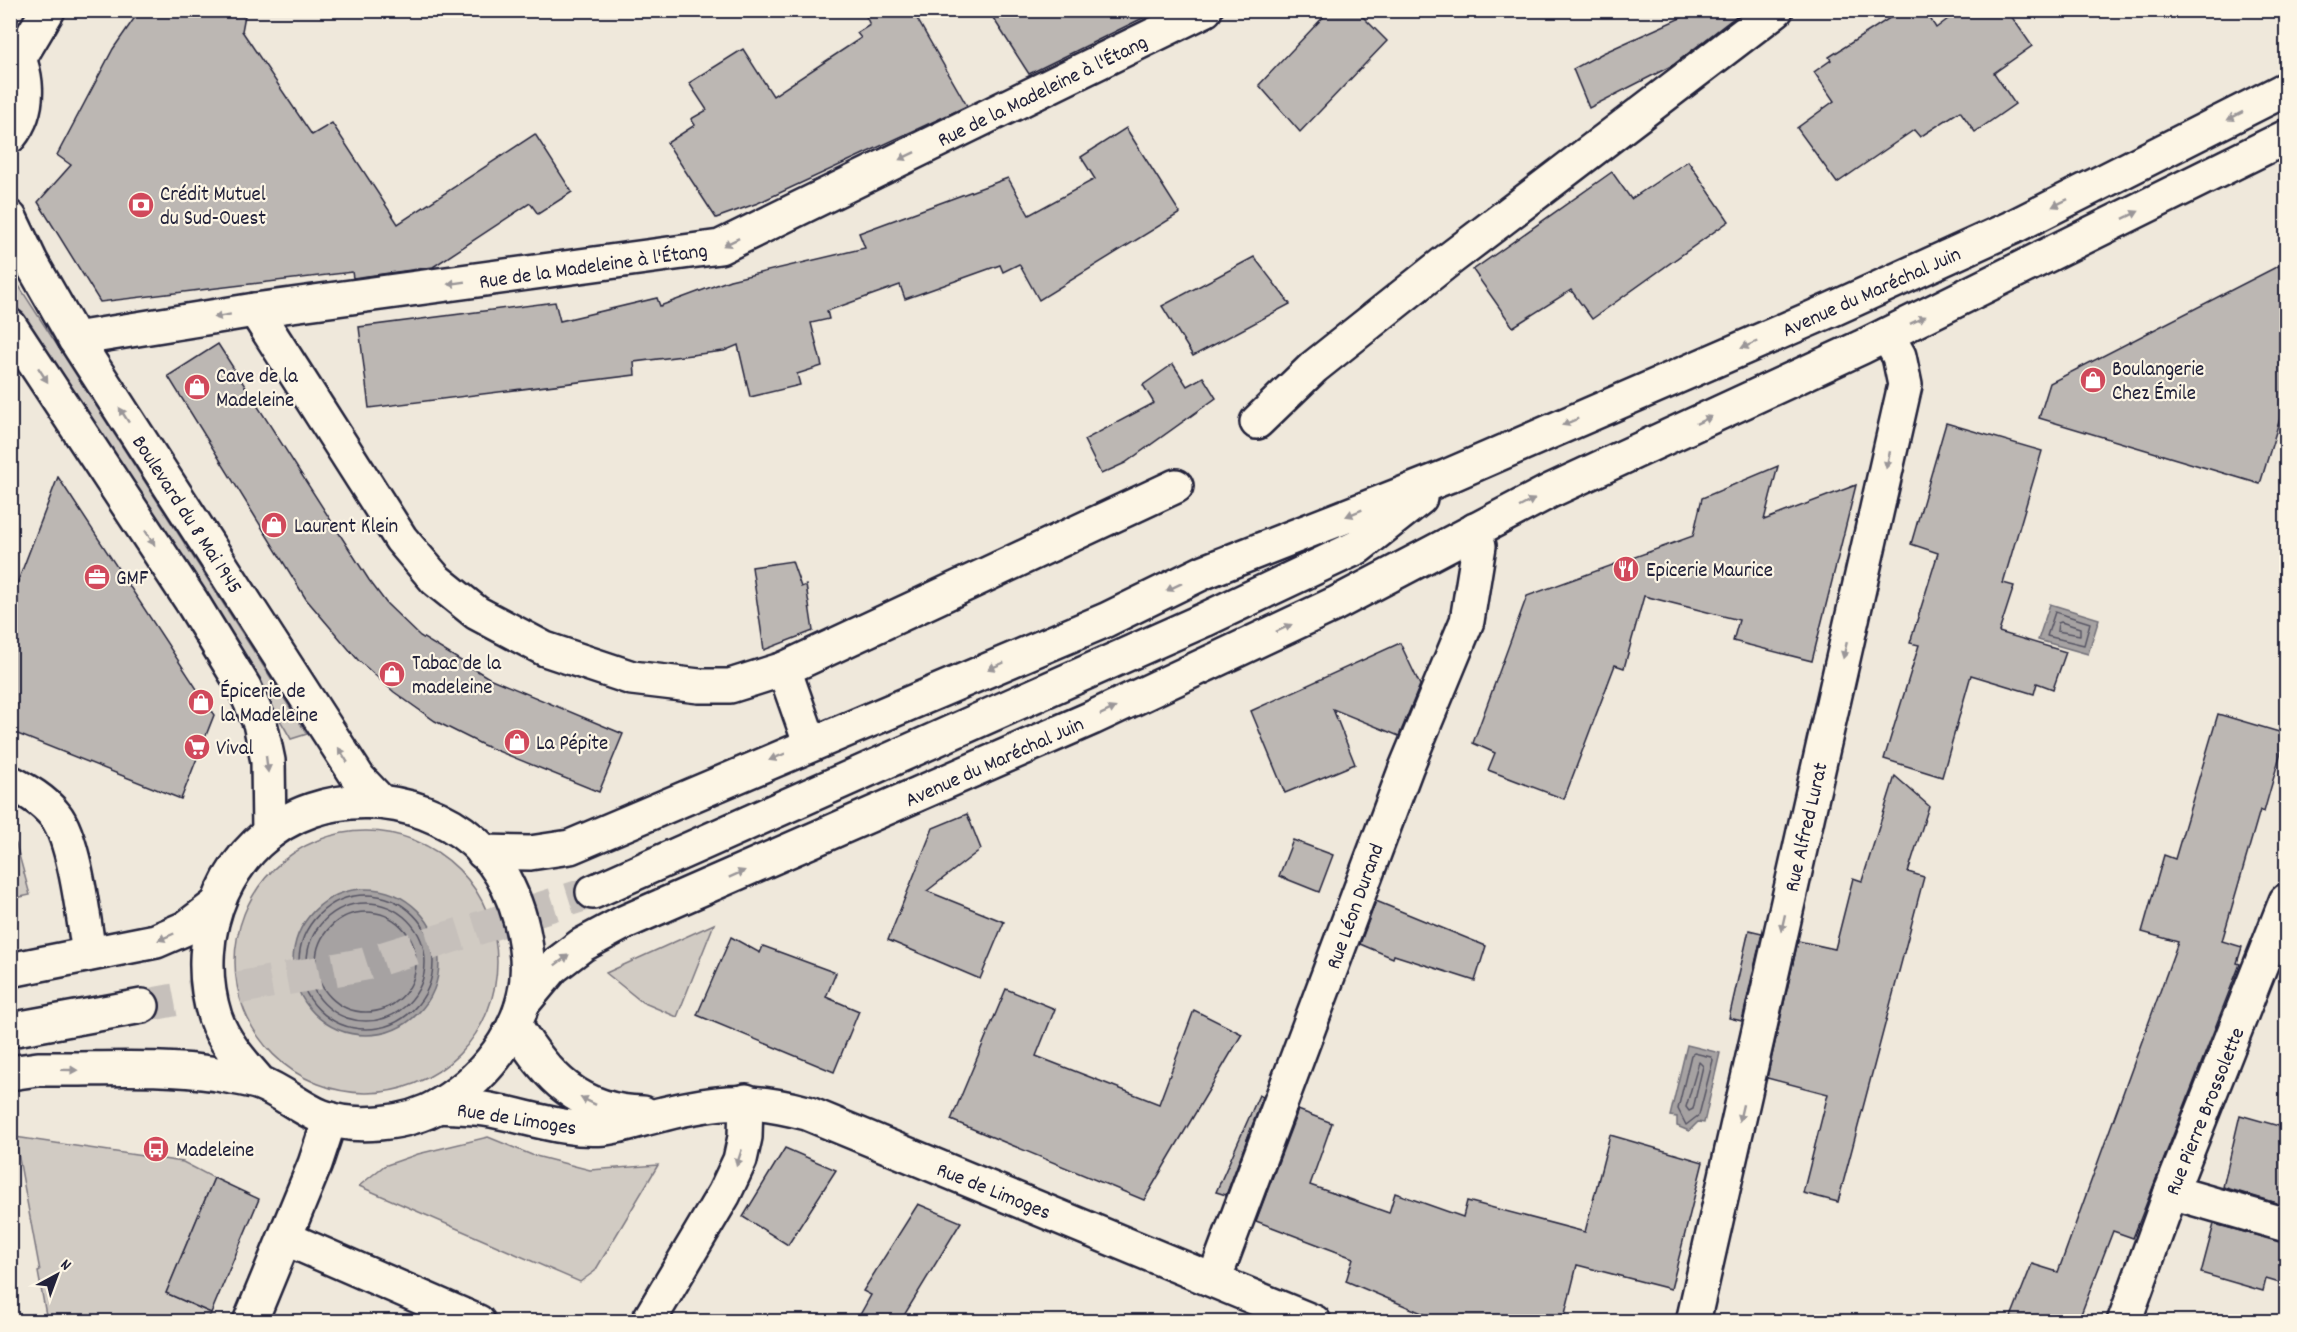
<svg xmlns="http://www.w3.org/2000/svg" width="2297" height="1332" viewBox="0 0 2297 1332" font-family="Dekko,sans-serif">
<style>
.green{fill:#d1cbc3;stroke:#7a767f;stroke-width:1.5}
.water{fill:#a6a2a2;stroke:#716f79;stroke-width:1.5}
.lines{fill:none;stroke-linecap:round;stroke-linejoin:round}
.shore{stroke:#575564;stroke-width:1.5}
.building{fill:#bcb7b3;stroke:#22223b;stroke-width:1.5}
.secondary-tunnel{stroke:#c6c0bb;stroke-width:33;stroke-dasharray:33 16;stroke-linecap:butt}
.minor-casing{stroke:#22223b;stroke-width:38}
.tertiary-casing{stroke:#22223b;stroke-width:38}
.secondary-casing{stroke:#22223b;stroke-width:38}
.minor{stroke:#fcf5e5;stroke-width:33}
.tertiary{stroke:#fcf5e5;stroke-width:33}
.secondary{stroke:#fcf5e5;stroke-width:33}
.oneway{fill:#9a9698}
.labels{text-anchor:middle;stroke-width:4.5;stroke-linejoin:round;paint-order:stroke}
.street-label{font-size:21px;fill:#22223b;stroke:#fcf5e5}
.poi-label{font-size:21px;fill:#22223b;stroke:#fcf5e5;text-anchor:start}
</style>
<rect width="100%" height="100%" fill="#efe8db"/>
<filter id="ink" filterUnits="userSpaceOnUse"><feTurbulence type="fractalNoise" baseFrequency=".0167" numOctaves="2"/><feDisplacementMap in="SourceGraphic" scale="12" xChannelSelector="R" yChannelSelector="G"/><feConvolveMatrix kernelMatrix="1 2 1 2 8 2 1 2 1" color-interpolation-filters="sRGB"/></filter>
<g filter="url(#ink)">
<g class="green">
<polygon points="10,272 307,734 291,739 207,594 11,298"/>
<circle cx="366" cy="962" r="131"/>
<polygon points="11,838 16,844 30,895 11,899"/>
<polygon points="714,924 677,1017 642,1002 606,973"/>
<polygon points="15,1137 183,1162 214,1178 166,1293 211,1313 207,1321 62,1322 46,1315 38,1272 40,1271"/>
<polygon points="488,1137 532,1155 590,1170 658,1165 595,1271 580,1282 359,1186 384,1166 418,1154"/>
</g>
<g class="water">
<polygon points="2050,604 2099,619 2088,654 2038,640"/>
<circle cx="366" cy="962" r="73"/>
<polygon points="1687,1045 1720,1053 1704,1123 1698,1122 1689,1131 1677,1126 1677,1117 1670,1116"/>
</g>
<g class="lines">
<g class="shore">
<polygon points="2055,612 2090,623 2084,645 2047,636"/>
<polygon points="2061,622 2080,628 2080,635 2057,631 2058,623"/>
<circle cx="366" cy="962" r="67"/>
<circle cx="366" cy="962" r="59"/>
<circle cx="366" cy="962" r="50"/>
<polygon points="1694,1053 1711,1057 1713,1060 1699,1115 1686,1125 1678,1109 1691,1055"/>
<polygon points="1699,1062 1703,1066 1693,1109 1689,1111 1686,1107"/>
</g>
</g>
<g class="building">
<polygon points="140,10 246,10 242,31 312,135 332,123 398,224 535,134 572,192 538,214 530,203 433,267 353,278 352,272 100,302 38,202 71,165 57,155 113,49"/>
<polygon points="863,10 912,10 967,106 758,203 716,218 667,143 695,125 691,119 707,110 689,83 743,49 773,96 861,38 857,33 870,25"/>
<polygon points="988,10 1159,10 1029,74"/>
<polygon points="1330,10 1356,10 1387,41 1300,132 1259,85"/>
<polygon points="1698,10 1744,10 1673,65 1589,108 1573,69 1603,53"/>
<polygon points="1902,10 1925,10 1936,28 1960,10 2007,10 2032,46 1994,73 2015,104 1975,132 1960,111 1920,137 1914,130 1837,183 1797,128 1834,101 1814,72 1831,60 1829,57"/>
<polygon points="1126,128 1180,213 1039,300 1019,264 1003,272 1000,265 905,299 900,285 827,311 829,319 811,323 822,366 797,374 800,385 750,397 738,345 724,351 634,362 635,375 369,408 359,327 555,302 560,321 657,298 660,306 730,280 865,248 859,233 1008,178 1029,215 1095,179 1081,157"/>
<polygon points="1688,161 1729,221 1592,319 1571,290 1513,327 1473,270 1612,172 1631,199"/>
<polygon points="1254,257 1290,304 1193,356 1162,306"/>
<polygon points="2286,262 2286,399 2260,484 2039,418 2050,383"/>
<polygon points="218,344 369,580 387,604 420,636 489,678 623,734 599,792 483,745 435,721 394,692 358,660 306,599 168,376"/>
<polygon points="1173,364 1187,386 1203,377 1216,398 1125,463 1101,474 1084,440 1154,403 1143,385"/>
<polygon points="1946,423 2042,451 2003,583 2014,586 1999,632 2066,652 2053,689 2037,683 2034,694 1971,675 1942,777 1884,759 1919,645 1910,643 1938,553 1911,544"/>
<polygon points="1778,466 1764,520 1856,485 1812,661 1733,641 1739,620 1644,596 1624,668 1615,665 1564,799 1488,770 1495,753 1473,743 1527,596 1693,536 1702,498"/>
<polygon points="58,477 214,715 181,799 10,731 10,602"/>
<polygon points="792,561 801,587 806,585 813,631 764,650 752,567"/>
<polygon points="1400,643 1420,685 1399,736 1333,709 1355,764 1285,793 1251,711"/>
<polygon points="2218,714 2286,734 2264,812 2260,810 2222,941 2242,947 2237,963 2240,964 2133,1238 2113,1231 2078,1322 2009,1322 2032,1264 2058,1272 2178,942 2142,932 2164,855 2175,859"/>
<polygon points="1895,776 1929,806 1908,872 1924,877 1838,1202 1803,1193 1828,1094 1767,1078 1798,941 1835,949 1853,878 1862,881"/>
<polygon points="967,814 981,849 927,891 1004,922 980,979 888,940 933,828"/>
<polygon points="1293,840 1333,855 1319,892 1279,876"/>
<polygon points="1376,901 1486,946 1475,981 1394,955 1393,958 1360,944"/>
<polygon points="1749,930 1762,933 1742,1021 1729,1018"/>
<polygon points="731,937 760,953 763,946 836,973 826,997 859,1011 834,1072 697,1015"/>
<polygon points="1006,989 1055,1009 1036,1056 1159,1104 1194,1010 1242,1034 1144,1200 951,1120"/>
<polygon points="1259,1095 1263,1097 1226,1195 1216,1192"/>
<polygon points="1298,1110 1332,1123 1310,1185 1389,1213 1395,1193 1463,1217 1467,1201 1585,1232 1610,1135 1703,1162 1671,1289 1577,1265 1563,1322 1443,1322 1346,1281 1353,1258 1256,1221"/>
<polygon points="2240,1115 2286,1128 2286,1206 2223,1187"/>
<polygon points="785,1148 836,1170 788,1245 743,1217"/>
<polygon points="214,1178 259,1199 211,1313 166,1293"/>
<polygon points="918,1204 961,1222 900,1322 856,1322 871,1295 863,1291"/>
<polygon points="2214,1224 2286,1243 2286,1285 2266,1279 2263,1291 2201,1273"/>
</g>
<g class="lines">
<polyline class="secondary-tunnel" points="142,1006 365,964 593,892"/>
<defs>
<g id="minor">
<polyline points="255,310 401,539 436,580 477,613 545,649 632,678 699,686 730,686 784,669 1176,486"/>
<polyline points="75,339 255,310 720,247 1205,10"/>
<polyline points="1257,422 1314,367 1447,261 1776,10"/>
<polyline points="784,669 810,743"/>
<path d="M10,782C27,791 43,800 55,815C75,839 84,922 89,954"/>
<polyline points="2171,1192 2286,1225"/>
<polyline points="285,1238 478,1322"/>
<polyline points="1214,1280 1406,768 1467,621 1479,546 1475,530"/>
<polyline points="250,1322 315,1164 330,1119"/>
<polyline points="648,1322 724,1194 740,1160 745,1137 746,1101"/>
<polyline points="1693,1322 1905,385 1899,356 1887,335"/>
<polyline points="2124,1322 2171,1192 2286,901"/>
</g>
<polyline id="tertiary" points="20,57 48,10"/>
<g id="secondary">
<path d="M10,41C28,70 33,107 10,136"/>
<polyline points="10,218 31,262 75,339 359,779 380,801"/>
<polyline points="10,326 192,602 244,687 260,723 268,761 269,833"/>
<polyline points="483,852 530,853 570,847 1106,620 1204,572 1448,476 1833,309 2011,228 2286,89"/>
<polyline points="593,892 1204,620 1358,547 1420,498"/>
<polyline points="10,970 156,941 186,928 215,906"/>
<polyline points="523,1003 553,967 582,945 625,922 1092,718 1335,604 1550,491 1862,347 2286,137"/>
<path d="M515,1025C546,1076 579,1112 643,1113"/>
<polyline points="10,1030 142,1006"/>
<path d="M10,1073L38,1069C95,1070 160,1065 217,1074C231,1077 247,1079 260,1083C281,1091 299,1107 320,1116C354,1130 408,1124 440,1105C490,1075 532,1020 527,958C525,933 519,910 508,887C475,816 384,785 312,810C227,839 189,935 215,1017C224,1043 243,1063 260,1083"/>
<path d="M438,1106C453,1107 469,1107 484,1109C524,1115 564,1132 605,1128C624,1126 644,1118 663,1114C719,1100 751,1098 807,1113L1314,1322"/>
</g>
</defs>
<use href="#minor" class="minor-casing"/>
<use href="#tertiary" class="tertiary-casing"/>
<use href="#secondary" class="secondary-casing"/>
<use href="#minor" class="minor"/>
<use href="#tertiary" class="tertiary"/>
<use href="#secondary" class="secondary"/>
</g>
<defs><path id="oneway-solid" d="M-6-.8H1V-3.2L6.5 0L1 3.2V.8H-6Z" transform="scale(1.5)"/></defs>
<g class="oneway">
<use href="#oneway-solid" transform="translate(2235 116) rotate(153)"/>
<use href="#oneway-solid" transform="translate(907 156) rotate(154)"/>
<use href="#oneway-solid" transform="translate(2060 203) rotate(154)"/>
<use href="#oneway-solid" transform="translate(2131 215) rotate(-26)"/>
<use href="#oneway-solid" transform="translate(731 242) rotate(154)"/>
<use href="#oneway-solid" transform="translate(456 283) rotate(172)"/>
<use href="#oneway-solid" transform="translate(222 316) rotate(170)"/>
<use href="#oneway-solid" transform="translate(1918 320) rotate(-26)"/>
<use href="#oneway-solid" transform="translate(1749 345) rotate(157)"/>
<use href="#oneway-solid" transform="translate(43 375) rotate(57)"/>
<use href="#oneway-solid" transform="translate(124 415) rotate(-123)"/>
<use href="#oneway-solid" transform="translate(1704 420) rotate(-25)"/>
<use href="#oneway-solid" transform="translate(1570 422) rotate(157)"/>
<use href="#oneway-solid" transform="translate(1888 460) rotate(103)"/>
<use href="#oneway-solid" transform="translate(1527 503) rotate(-28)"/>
<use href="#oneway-solid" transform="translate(1354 513) rotate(158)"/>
<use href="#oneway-solid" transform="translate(150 538) rotate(57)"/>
<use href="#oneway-solid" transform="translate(1174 587) rotate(154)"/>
<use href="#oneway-solid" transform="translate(1284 628) rotate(-25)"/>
<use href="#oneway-solid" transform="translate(1845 650) rotate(103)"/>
<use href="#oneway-solid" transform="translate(996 666) rotate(157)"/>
<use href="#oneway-solid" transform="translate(1108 711) rotate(-25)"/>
<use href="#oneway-solid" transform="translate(343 755) rotate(-122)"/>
<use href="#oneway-solid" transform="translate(777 757) rotate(157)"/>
<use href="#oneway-solid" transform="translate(267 764) rotate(83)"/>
<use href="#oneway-solid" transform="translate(737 874) rotate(-24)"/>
<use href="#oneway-solid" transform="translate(1783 923) rotate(103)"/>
<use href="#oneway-solid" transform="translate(166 937) rotate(157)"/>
<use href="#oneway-solid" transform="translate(562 960) rotate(-37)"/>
<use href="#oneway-solid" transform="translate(69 1070) rotate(1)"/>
<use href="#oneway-solid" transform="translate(588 1101) rotate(-154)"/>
<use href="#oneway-solid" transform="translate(1741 1113) rotate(103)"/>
<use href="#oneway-solid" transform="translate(739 1158) rotate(108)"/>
</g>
</g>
<defs>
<symbol id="bank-disc" viewBox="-11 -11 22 22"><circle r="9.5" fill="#d1495b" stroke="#fcf5e5"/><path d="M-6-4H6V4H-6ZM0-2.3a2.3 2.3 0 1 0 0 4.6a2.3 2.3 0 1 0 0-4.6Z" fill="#fff"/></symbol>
<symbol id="shop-disc" viewBox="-11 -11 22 22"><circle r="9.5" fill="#d1495b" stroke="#fcf5e5"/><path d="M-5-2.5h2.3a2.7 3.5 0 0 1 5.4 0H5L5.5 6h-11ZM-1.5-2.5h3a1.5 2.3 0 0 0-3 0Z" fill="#fff"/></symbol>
<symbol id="restaurant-disc" viewBox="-11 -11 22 22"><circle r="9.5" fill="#d1495b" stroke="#fcf5e5"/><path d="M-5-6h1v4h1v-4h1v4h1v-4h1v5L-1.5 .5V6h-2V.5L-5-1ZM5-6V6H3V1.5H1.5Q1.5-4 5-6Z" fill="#fff"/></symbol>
<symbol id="office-disc" viewBox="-11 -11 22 22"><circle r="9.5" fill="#d1495b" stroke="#fcf5e5"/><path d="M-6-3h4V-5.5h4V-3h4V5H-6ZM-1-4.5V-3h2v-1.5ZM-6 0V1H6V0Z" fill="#fff"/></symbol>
<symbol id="supermarket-disc" viewBox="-11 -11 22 22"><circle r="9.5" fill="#d1495b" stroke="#fcf5e5"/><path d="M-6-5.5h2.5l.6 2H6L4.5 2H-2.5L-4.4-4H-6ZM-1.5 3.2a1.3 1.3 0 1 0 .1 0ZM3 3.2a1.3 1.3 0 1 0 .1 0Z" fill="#fff"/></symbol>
<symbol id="bus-disc" viewBox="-11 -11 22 22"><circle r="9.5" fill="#d1495b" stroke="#fcf5e5"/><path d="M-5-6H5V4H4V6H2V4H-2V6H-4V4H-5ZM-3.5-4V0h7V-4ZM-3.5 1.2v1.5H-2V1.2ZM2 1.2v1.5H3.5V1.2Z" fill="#fff"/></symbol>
</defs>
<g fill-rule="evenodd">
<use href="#bank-disc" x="126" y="190" width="30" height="30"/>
<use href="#shop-disc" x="2078" y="365" width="30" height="30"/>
<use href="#shop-disc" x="182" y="372" width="30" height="30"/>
<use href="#shop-disc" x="259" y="510" width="30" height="30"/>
<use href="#restaurant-disc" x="1611" y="554" width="30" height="30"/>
<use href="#office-disc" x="82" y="562" width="30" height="30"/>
<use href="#shop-disc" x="377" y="659" width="30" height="30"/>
<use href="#shop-disc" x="186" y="687" width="30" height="30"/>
<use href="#shop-disc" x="502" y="727" width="30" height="30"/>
<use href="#supermarket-disc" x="182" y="732" width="30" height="30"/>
<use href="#bus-disc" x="141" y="1134" width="30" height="30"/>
</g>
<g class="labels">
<g class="street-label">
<text transform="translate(1042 90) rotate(-26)" y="7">Rue de la Madeleine à l'Étang</text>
<text transform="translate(593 265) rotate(-8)" y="7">Rue de la Madeleine à l'Étang</text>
<text transform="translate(1871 291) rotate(-24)" y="7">Avenue du Maréchal Juin</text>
<text transform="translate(188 514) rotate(57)" y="7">Boulevard du 8 Mai 1945</text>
<text transform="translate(994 761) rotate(-24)" y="7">Avenue du Maréchal Juin</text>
<text transform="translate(1805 827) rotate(-77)" y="7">Rue Alfred Lurat</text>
<text transform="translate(1354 906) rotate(-70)" y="7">Rue Léon Durand</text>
<text transform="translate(2204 1111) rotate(-68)" y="7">Rue Pierre Brossolette</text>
<text transform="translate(517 1118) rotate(9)" y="7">Rue de Limoges</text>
<text transform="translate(994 1190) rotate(22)" y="7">Rue de Limoges</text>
</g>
<g class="poi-label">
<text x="160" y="200">Crédit Mutuel<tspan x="160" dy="24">du Sud-Ouest</tspan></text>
<text x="2112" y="375">Boulangerie<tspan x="2112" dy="24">Chez Émile</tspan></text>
<text x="216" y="382">Cave de la<tspan x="216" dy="24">Madeleine</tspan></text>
<text x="294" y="532">Laurent Klein</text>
<text x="1646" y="576">Epicerie Maurice</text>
<text x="116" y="584">GMF</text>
<text x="412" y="669">Tabac de la<tspan x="412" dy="24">madeleine</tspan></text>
<text x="220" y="697">Épicerie de<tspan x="220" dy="24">la Madeleine</tspan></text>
<text x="536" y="749">La Pépite</text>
<text x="216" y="754">Vival</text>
<text x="176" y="1156">Madeleine</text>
</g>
</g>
<rect width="2297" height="1332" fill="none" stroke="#fcf5e5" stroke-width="36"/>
<rect x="18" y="18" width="2261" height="1296" fill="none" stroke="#22223b" stroke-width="2" filter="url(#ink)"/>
<g transform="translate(57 1275) rotate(41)" stroke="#fcf5e5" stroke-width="4.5" paint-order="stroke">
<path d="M0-4.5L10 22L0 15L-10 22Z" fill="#22223b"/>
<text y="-9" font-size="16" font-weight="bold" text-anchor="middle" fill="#22223b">N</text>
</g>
</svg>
